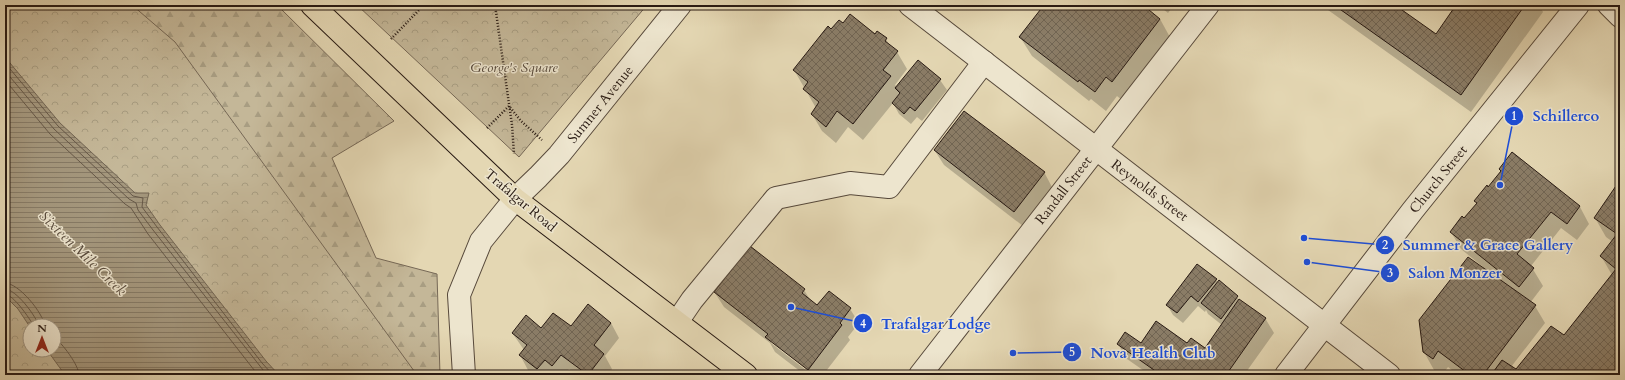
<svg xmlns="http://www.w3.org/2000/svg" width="1625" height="380" viewBox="0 0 1625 380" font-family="Cardo,serif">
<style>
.forest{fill:url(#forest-firs);stroke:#766856}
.park{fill:url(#park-crowns);stroke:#766856;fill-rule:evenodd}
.water{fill:url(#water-rules);stroke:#726553}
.shadow{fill:#0003;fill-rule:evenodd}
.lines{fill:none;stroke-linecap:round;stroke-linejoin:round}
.shore{stroke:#665848;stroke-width:1}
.building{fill:url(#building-cross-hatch);stroke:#281a13}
.minor-casing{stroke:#57493b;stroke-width:24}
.major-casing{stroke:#281a13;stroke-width:24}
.path{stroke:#281a13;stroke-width:2.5;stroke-dasharray:1 2;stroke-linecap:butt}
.minor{stroke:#ede5ce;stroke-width:22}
.major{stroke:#e4d7b3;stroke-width:22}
.labels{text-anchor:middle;stroke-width:3;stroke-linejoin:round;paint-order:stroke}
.park-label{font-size:14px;font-style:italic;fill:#57493b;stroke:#ede5ce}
.street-label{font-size:14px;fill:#281a13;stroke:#ede5ce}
.water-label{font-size:15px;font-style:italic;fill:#5a4c3d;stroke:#ede5ce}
.leader{fill:none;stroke:#1d4ed8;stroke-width:1.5}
.callout-dot{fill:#1d4ed8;stroke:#ede5ce;stroke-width:1.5}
.mark-label{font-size:12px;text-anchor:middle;font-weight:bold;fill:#fff}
.callout-label{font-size:15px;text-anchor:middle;font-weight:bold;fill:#1d4ed8;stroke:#ede5ce;stroke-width:3;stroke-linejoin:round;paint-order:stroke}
</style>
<defs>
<pattern id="forest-firs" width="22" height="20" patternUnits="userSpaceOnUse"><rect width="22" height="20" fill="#c4b798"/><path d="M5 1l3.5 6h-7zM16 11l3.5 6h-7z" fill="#a89d82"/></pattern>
<pattern id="park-crowns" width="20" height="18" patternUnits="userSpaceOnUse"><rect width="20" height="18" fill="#c4b798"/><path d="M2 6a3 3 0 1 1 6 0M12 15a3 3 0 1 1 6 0" fill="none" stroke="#a89d82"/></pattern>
<pattern id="water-rules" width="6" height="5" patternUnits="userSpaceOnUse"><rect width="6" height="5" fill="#a4977d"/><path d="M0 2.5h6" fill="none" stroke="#867a65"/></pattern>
<pattern id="building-cross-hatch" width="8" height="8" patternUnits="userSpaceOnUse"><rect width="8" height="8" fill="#8a7c66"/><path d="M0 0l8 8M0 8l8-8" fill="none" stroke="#716553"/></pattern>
</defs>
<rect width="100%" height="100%" fill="#e4d7b3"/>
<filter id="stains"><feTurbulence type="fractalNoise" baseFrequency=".005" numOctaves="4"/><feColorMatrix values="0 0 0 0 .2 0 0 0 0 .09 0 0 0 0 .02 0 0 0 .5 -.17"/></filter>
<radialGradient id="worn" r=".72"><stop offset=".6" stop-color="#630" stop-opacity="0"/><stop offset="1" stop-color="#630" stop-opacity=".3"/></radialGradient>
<polygon class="forest" points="5,5 277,5 394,121 332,158 376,258 437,274 440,375 249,375"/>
<g class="park">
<path d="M5,5H132L175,42L417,375H5ZM30,326H54V350H30Z"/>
<polygon points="357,5 647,5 519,157"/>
</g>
<polygon class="water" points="5,57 60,123 135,193 149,193 146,205 160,225 266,361 279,375 65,375 47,350 54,350 54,326 30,327 18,309 5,296"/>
<g class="shadow">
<polygon points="1045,5 1141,5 1160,19 1171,39 1123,101 1117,96 1106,111 1091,99 1089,101 1032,56 1020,37"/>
<polygon points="1158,5 1174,5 1168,13"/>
<polygon points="1321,5 1394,5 1436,35 1458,5 1539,5 1543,12 1471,112"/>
<polygon points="843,24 886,39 890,47 897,52 907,69 895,85 897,87 918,62 940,80 947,90 922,121 917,117 911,124 899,114 893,103 863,140 848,127 836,143 822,131 812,114 816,108 794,70 832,30"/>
<polygon points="935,151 1044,172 1052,187 1023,226 944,165"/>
<polygon points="1512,154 1580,207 1589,224 1577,240 1561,228 1531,266 1543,286 1530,303 1535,306 1545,323 1511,367 1516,371 1564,337 1612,275 1601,256 1613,242 1606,237 1595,218 1620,182 1620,375 1458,375 1448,367 1442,375 1434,370 1424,352 1483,267 1461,249 1451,232 1477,204 1475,201 1488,188 1502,172"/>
<polygon points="1216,280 1218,283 1237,297 1239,300 1265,318 1274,333 1244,375 1150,375 1127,359 1118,344 1187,344 1205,349 1222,325 1208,314 1206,310 1205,312 1198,306 1183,323 1173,315 1167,305"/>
<path d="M804,290L811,301L817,306L829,292L850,309L859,323L848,337L850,340L823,375H805L775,352L770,343L724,307L715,293ZM771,340L812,372L811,374L771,343Z"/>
<polygon points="611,323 619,338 605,356 612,369 608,375 578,375 569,369 564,375 535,375 528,370 520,355 524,350 513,334 542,329 571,328"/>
</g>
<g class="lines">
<g class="shore">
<polyline points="5,63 58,126 133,196 143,198 142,207 157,227 262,363 273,375"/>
<polyline points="5,71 54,129 129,199 136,203 138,210 153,230 267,375"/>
<polyline points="5,80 50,134 125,204 131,208 148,234 258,375"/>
<path d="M5,283C19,283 43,313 45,326"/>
<path d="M5,289C16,289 36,316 39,326"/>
<path d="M5,294C14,295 29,318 34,326"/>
<path d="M54,337C62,343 79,365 79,375"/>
</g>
</g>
<g class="building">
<polygon points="1044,5 1143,5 1160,19 1112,82 1106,77 1095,92 1079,80 1078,82 1019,37"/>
<polygon points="1334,5 1395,5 1436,34 1456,5 1525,5 1461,95"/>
<polygon points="850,14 875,34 877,31 887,38 885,41 898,51 883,70 891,76 853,124 837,111 826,127 811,114 819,102 803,89 808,82 793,70 828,26 831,29 839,20 843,23"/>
<polygon points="918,60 941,79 915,111 910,107 904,114 892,103 900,93 895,88"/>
<polygon points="964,111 1045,172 1014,212 934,150"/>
<polygon points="1512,152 1580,206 1567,224 1551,212 1517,254 1534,268 1519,287 1450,232 1462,216 1464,218 1477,203 1474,201 1487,185 1488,187 1501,171 1499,169"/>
<polygon points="1620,180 1620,236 1594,218"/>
<polygon points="1617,234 1620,236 1620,372 1618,375 1491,375 1502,360 1516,369 1551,326 1564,335 1616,269 1600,256"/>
<polygon points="750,246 805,289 802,293 817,305 829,291 851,308 840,323 842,325 808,370 765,337 768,334 714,292"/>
<polygon points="1468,257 1536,305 1483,375 1470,375 1438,351 1433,359 1423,352 1419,320"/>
<polygon points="1197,264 1217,279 1198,302 1191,296 1177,313 1166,305"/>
<polygon points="1219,280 1238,296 1221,319 1201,303"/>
<polygon points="1239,299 1266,318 1226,375 1161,375 1117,344 1125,332 1141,343 1156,321 1187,343 1191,338 1205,348"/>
<polygon points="588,304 611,323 594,345 604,354 588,375 561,355 552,366 545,360 537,369 519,355 527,345 512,333 526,315 541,328 553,313 571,326"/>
</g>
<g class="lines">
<defs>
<g id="minor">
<polyline points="910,5 1389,375"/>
<polyline points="1609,5 1620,16"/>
<polyline points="677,322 692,300 776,198 850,183 889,187 984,62"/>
<polyline points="464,375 459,295 481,241 515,199 538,177 559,155 680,5"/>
<polyline points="920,375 1208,5"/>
<polyline points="1286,375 1413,210 1578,5"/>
</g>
<polyline id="major" points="312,5 515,199 746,375"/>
</defs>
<use href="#minor" class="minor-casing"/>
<use href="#major" class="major-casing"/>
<g class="path">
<polyline points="495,5 512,125 514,154"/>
<polyline points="391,39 419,10"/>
<polyline points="487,128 509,106 521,121 542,140"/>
</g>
<use href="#minor" class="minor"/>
<use href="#major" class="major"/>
</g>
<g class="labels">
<g class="park-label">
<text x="514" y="72">George's Square</text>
</g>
<g class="street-label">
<text transform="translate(600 104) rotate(-51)" y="5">Sumner Avenue</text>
<text transform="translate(1438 179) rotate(-51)" y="5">Church Street</text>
<text transform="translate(1063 190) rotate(-52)" y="5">Randall Street</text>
<text transform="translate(1150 190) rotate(37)" y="5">Reynolds Street</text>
<text transform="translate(521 200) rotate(40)" y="5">Trafalgar Road</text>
</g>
<g class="water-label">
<text transform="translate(83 253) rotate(44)" y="5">Sixteen Mile Creek</text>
</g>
</g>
<path class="leader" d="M1500 185L1514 116M1304 238L1385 245M1307 262L1390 273M791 307L863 323M1013 353L1072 352"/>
<g class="callout-dot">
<circle cx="1500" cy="185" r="4"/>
<circle cx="1304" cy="238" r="4"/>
<circle cx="1307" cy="262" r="4"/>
<circle cx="791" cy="307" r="4"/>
<circle cx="1013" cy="353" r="4"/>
<circle cx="1514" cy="116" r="10"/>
<circle cx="1385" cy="245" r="10"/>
<circle cx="1390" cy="273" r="10"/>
<circle cx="863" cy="323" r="10"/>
<circle cx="1072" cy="352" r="10"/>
</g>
<g class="mark-label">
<text x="1514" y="120">1</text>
<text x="1385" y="249">2</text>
<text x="1390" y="277">3</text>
<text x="863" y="328">4</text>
<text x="1072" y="356">5</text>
</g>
<g class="callout-label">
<text x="1566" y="121">Schillerco</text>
<text x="1488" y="250">Summer &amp; Grace Gallery</text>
<text x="1455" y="278">Salon Monzer</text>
<text x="936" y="329">Trafalgar Lodge</text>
<text x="1153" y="358">Nova Health Club</text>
</g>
<rect width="1625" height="380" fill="none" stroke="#e4d7b3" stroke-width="20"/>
<rect x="6" y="6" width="1613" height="368" fill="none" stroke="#281a13" stroke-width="2"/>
<rect x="10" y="10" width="1605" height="360" fill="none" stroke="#281a13"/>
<g transform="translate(42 338)"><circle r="19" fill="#ede5ce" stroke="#9e9483"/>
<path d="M0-3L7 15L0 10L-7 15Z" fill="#8f2418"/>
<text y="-6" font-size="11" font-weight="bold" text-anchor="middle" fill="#281a13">N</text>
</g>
<rect width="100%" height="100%" filter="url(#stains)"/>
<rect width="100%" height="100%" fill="url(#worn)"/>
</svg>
